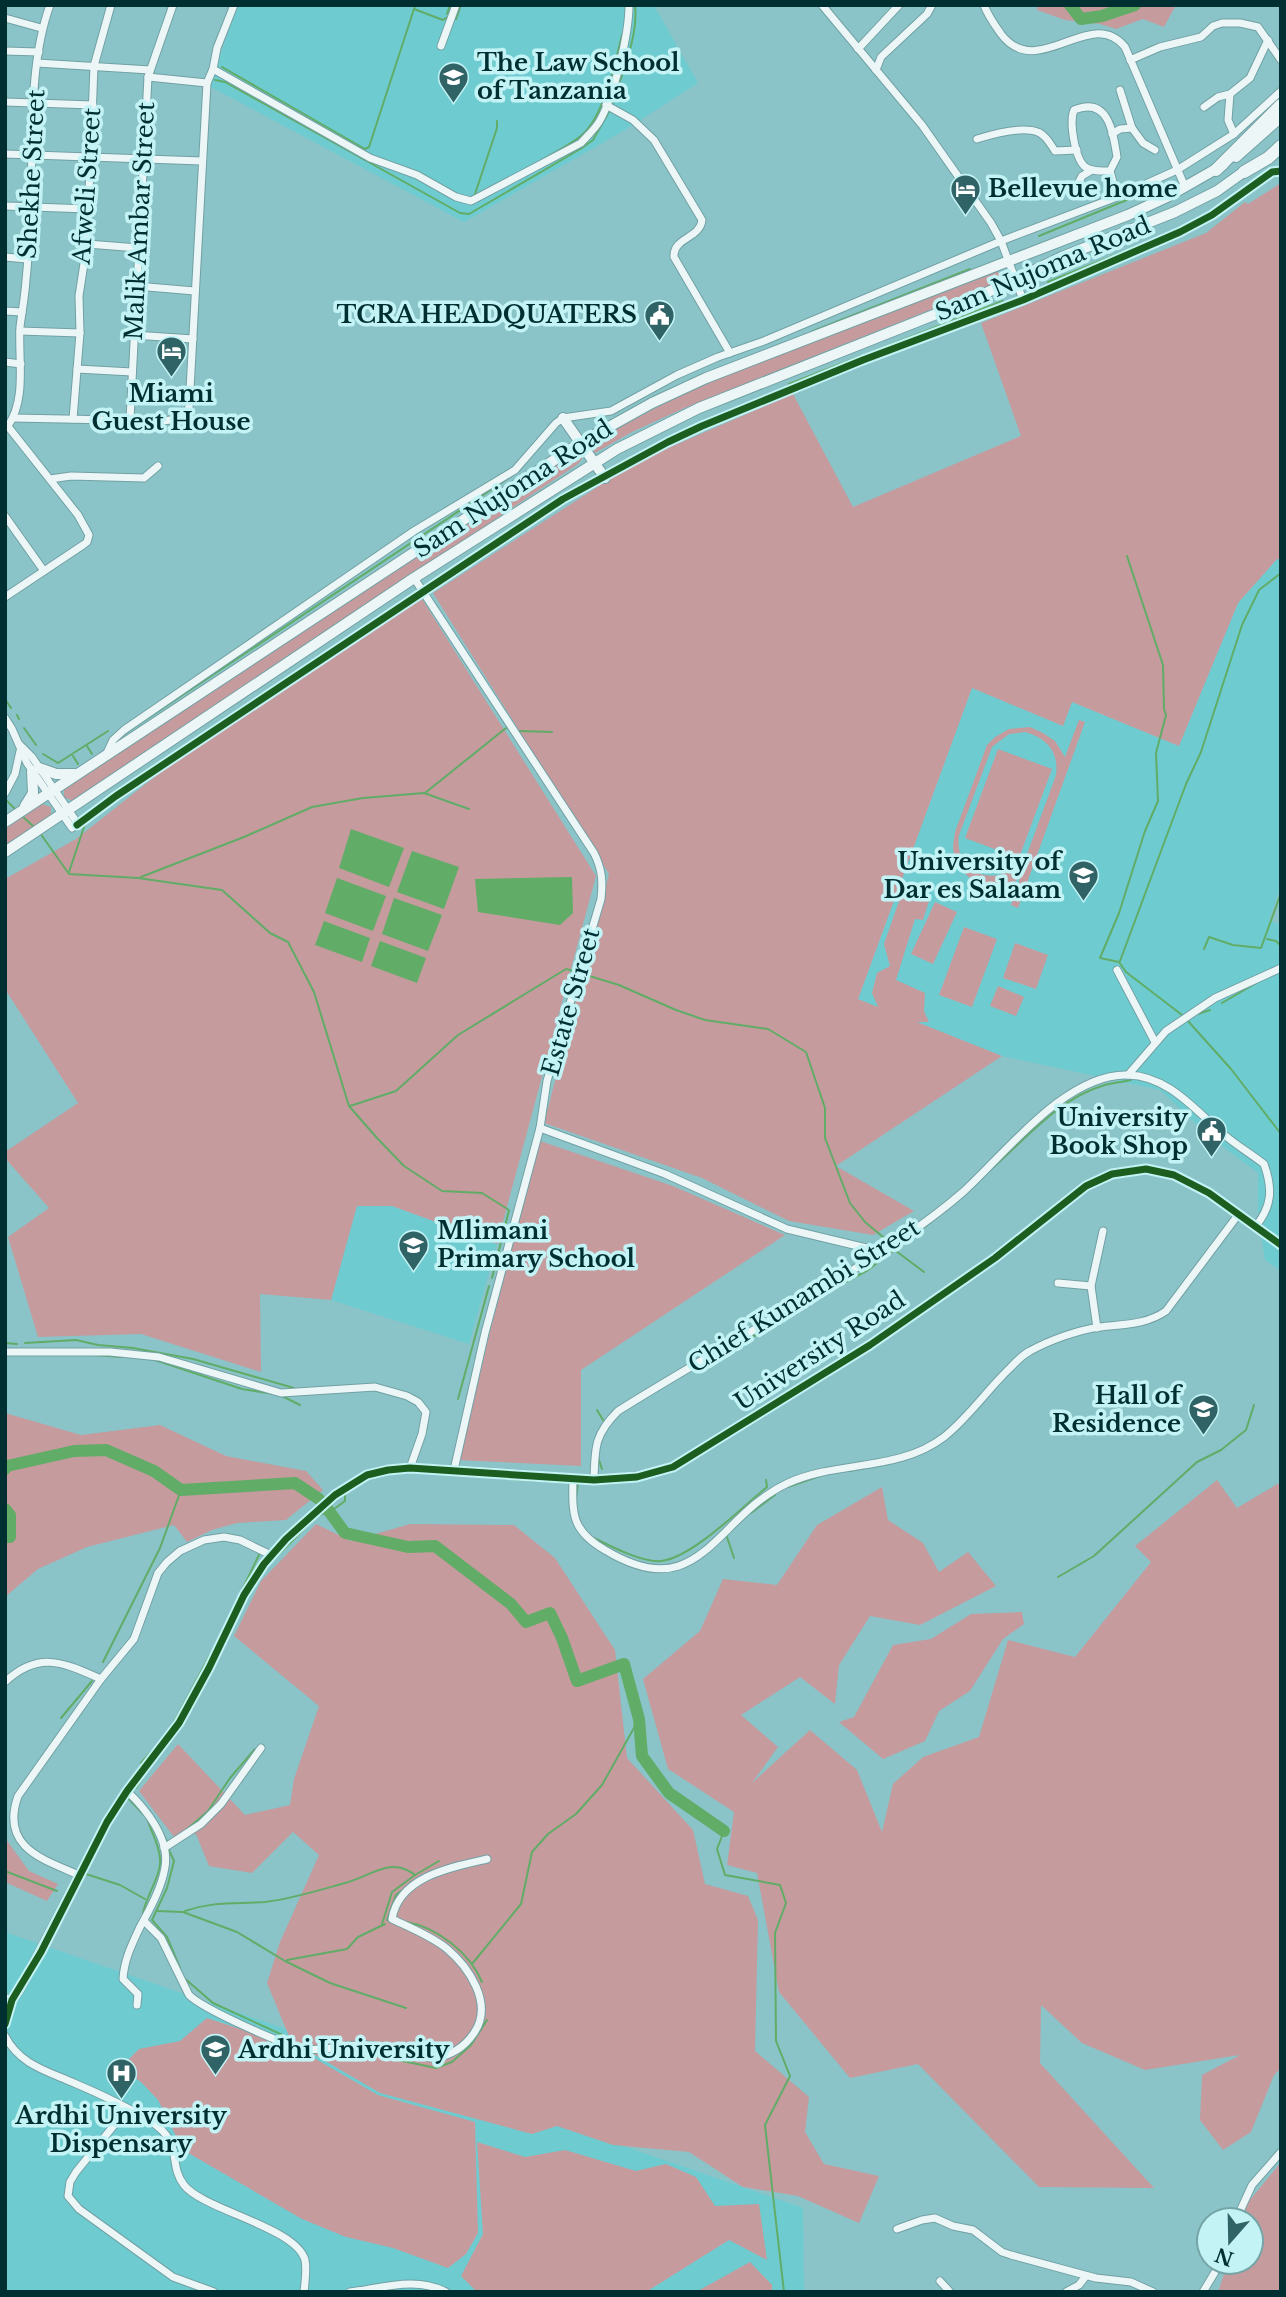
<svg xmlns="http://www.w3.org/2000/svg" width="1286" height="2297" viewBox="0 0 1286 2297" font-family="'Libre Baskerville',serif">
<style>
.built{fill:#6eccd1}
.green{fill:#c59b9e;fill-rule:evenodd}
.water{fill:#61ac67}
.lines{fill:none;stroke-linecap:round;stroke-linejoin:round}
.stream{stroke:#61ac67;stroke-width:2}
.river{stroke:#61ac67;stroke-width:12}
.minor-casing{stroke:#71a1a4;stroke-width:9}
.tertiary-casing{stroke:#71a1a4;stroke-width:10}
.primary-casing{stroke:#71a1a4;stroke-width:12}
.trunk-casing{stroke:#71a1a4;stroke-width:14}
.minor{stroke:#edf6f7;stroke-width:7}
.tertiary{stroke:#edf6f7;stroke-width:9}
.primary{stroke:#edf6f7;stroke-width:10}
.trunk{stroke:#edf6f7;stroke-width:12}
.cycleway-casing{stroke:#c3f3f5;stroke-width:11}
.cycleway{stroke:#1b5e20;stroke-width:7}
.labels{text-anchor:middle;stroke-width:7;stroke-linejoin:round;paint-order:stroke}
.poi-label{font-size:24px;font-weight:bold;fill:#002f32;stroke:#c3f3f5;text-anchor:start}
.street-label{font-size:24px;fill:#002f32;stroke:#c3f3f5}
</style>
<rect width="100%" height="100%" fill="#8ac4c8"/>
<g class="built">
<polygon points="238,5 654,5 698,83 625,130 464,222 209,86"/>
<polygon points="1277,559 1281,559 1281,886 1269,920 1281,925 1281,1271 1265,1260 1258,1215 1258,1173 1210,1137 1160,1090 1002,1056 858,1000 972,687 1063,726 1072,702 1179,746 1238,603"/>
<polygon points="359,1194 497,1244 469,1344 331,1300"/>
<polygon points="5,1932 803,2208 804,2292 5,2292"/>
</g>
<g class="green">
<polygon points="1038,5 1176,5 1164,27 1143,19 1116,29 1100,24 1065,20 1037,10"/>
<polygon points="1281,183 1281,559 1277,559 1238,603 1179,746 1072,702 1063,726 972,688 858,999 878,1007 872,993 877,973 890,966 884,944 899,901 909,889 930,898 923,920 915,919 896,980 925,993 924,1011 929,1022 917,1022 1002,1056 836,1166 914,1211 873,1235 789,1221 702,1178 544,1123 609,874 433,593 636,462 793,394 853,507 1021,436 981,323 1206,233 1245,202 1248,204"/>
<polygon points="995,269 1001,275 1000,282 687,407 632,432 595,453 589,443 686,392"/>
<polygon points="579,448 584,456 578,464 73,801 64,797 64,789"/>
<polygon points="422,599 596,876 497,1244 392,1206 357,1206 331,1300 260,1294 261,1372 141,1334 38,1337 8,1237 49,1208 5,1158 5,1152 78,1103 5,989 5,879 76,839 171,764"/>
<path d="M1079,720L1085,722L1018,908L1011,905L1020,878C1016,880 1011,885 1006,886C985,893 958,875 954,854C952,847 954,840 955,832L987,745L995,737L1009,729L1030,727L1043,733L1055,741L1065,757ZM1025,732C1047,738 1059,752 1056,775L1026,857C1001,890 953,877 959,835L992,747L1009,734Z"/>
<polygon points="998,749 1052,769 1019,858 965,838"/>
<polygon points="42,804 51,807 51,816 5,847 5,829"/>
<polygon points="935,902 957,912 933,964 911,954"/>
<polygon points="964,927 997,939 972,1007 939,995"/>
<polygon points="1015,943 1048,955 1036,989 1003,978"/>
<polygon points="998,986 1024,997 1016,1016 990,1006"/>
<polygon points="540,1141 673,1186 785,1235 581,1370 581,1466 456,1460"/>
<polygon points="5,1413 81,1435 160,1425 226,1456 306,1471 323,1490 286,1520 237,1523 212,1530 187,1542 174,1525 87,1547 38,1569 5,1597"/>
<polygon points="1217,1480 1237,1508 1281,1482 1281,2068 1274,2075 1251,2132 1223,2150 1200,2120 1202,2075 1240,2055 1145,2070 1082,2043 1041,2005 1040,2063 1154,2188 1039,2187 918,2064 850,2078 779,1992 757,1873 727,1865 734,1812 668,1769 643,1679 700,1631 723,1579 777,1585 817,1525 882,1487 888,1520 923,1543 939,1572 968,1552 996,1586 920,1625 870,1616 839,1665 835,1704 800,1677 741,1715 778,1747 752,1783 810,1730 857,1770 882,1832 893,1784 923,1757 979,1737 1008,1640 1075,1657 1151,1562 1135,1546"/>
<polygon points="316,1524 351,1541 410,1524 514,1525 555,1558 615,1650 627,1758 693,1830 705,1884 748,1896 758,1920 755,2051 809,2097 805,2132 824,2164 879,2176 859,2223 798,2196 743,2187 689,2152 613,2145 557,2126 532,2134 380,2093 291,2041 267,1983 280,1942 319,1855 293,1832 252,1873 209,1866 196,1834 174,1837 139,1791 178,1744 245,1815 290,1805 294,1779 319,1706 234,1636 261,1581"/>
<polygon points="1022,1612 1024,1624 1003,1639 970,1691 939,1711 925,1741 883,1759 839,1722 854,1717 893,1645 931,1639 971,1614"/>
<polygon points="5,1838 29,1871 58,1884 47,1901 5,1882"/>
<polygon points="207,2018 295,2047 378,2095 475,2122 478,2233 466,2254 448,2268 393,2248 346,2237 302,2219 183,2150 158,2100 142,2083 121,2067 139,2049 180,2041"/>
<polygon points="477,2142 525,2157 565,2150 636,2171 666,2164 696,2177 715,2206 759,2204 767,2260 729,2240 646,2292 477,2292 461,2276 483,2234"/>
<polygon points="1281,2162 1281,2292 1218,2292 1228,2262 1251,2262 1251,2220 1241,2220 1245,2206"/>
<polygon points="750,2262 772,2285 772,2292 696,2292"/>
</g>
<g class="water">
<polygon points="351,829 404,848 389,887 339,868"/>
<polygon points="412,851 459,867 444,909 397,892"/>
<polygon points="572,877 573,913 560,925 478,912 475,879"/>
<polygon points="337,878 386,896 373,931 325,913"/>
<polygon points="394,898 442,915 428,951 382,934"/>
<polygon points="324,921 370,938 362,962 315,945"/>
<polygon points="380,941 426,958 417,983 371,966"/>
</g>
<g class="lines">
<g class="stream">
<polyline points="415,5 414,9 443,20 449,16"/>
<polyline points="447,14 450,5"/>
<polyline points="454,18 456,19 461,5"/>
<polyline points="222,67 365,149 369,147 414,9"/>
<polyline points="215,80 225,82 460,213 469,214 582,148 593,140 610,110"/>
<path d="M612,105C621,76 639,35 635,5"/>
<path d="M540,161C553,153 570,145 582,135C604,116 615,63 622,35"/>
<polyline points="474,197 497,128 497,121"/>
<polyline points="1039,236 1168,183"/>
<polyline points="1048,282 1179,229"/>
<polyline points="813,331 970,269"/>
<polyline points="789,384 1003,301"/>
<polyline points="1127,556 1163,665 1164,709 1166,715 1156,753 1158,801 1145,831 1119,913 1100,958 1119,962 1126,972 1182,1015"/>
<polyline points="5,699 11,708"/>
<polyline points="17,715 19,719"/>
<polyline points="24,728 36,745"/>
<polyline points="518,731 552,732"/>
<polyline points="124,734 516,473"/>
<polyline points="87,746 92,754"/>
<polyline points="43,754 58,763 108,731"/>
<polyline points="73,756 78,764"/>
<polyline points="425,793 506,728"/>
<polyline points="5,799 15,809"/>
<polyline points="22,816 33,826"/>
<polyline points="40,833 69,874 138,878 222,890 270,933 288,942 314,992 349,1106 377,1138 404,1166 442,1191 482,1193 509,1210 492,1278"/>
<polyline points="69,872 85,824 121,797"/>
<polyline points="141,877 244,837 312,807 363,798 424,793 469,809"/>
<polyline points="1267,939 1276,941 1281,946"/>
<polyline points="1204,949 1209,937 1233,945 1261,948 1281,893"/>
<polyline points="1120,961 1186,784 1201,752 1242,625 1259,590 1281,573"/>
<polyline points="583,974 619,985 676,1010 705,1020 768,1029 806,1052 825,1108 825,1138 850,1203 865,1222 889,1242"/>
<polyline points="1222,1003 1258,982"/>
<polyline points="1198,1014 1210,1010"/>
<polyline points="1188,1021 1231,1069 1281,1134"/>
<polyline points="350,1106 396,1091 458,1035 566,969 578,972"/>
<path d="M988,1172C1023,1142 1058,1098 1105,1085C1113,1083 1122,1082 1131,1080"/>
<polyline points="896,1251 924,1272"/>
<polyline points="906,1325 925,1312"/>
<polyline points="5,1343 17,1344"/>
<polyline points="25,1343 76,1340 98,1345 133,1348 193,1359 294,1388"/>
<polyline points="721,1353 760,1333 827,1292 868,1270 931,1222"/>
<polyline points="92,1355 122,1357"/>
<polyline points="155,1360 242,1389 274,1394"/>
<polyline points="695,1369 718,1355"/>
<polyline points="812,1386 829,1376"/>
<polyline points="282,1396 300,1405"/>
<polyline points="458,1399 489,1286"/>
<polyline points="597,1410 603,1420"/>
<polyline points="598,1457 602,1469"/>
<polyline points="849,1471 888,1464"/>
<polyline points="486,1477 539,1481"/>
<polyline points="788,1487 820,1476"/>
<polyline points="576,1498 578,1483"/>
<polyline points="751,1513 775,1495"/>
<polyline points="318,1515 330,1512 345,1501 345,1493"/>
<polyline points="727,1537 734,1558"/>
<path d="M594,1538C610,1546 643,1563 661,1561C692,1558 742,1507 767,1487L766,1480"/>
<polyline points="274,1559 307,1526"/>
<polyline points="1058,1577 1094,1556 1197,1462 1221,1450 1246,1430 1254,1405"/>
<polyline points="242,1590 259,1555"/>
<polyline points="103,1662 160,1548 181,1490"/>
<polyline points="192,1709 212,1671"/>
<polyline points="61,1718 92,1681"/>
<polyline points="173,1724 210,1655"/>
<polyline points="162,1752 174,1737"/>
<polyline points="141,1763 152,1751"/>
<polyline points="136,1788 142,1779"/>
<polyline points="128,1798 144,1815"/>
<polyline points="161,1830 167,1842 169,1841"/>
<polyline points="186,1830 208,1811 230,1778 255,1749"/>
<polyline points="724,1831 717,1849 725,1875 780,1885 786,1903 775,1933 776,2041 790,2076 765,2125 784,2292"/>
<polyline points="169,1850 174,1861 167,1888 152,1920 167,1937 180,1968"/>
<polyline points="5,1871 57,1891"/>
<polyline points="86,1874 120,1885 145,1899"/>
<polyline points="157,1911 183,1912 237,1932 285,1961 330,1983 406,2008"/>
<path d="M185,1911C214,1901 235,1904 265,1902C291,1899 320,1890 345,1883C371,1876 391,1856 415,1875"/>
<path d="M143,1913C146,1897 162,1873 160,1859C159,1844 152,1834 148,1821"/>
<polyline points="390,1920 387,1920 396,1895 401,1891"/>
<path d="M406,1922C437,1927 470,1953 482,1982"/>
<polyline points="382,1924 392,1892 415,1875 439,1861"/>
<polyline points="287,1960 347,1949 358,1937 385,1924"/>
<polyline points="472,1964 521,1904 532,1852 548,1834 576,1814 602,1785 639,1719"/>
<polyline points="183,1977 213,2003 287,2037"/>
<polyline points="329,2052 360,2052 436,2068 452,2062 471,2045 487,2020"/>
</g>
<g class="river">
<polyline points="1070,5 1081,19 1102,16 1135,5"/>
<polyline points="5,1469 7,1466 74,1451 106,1450 154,1471 181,1490 295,1483 319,1499"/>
<polyline points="326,1507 345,1533 408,1547 435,1546 511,1604 526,1622 550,1613 562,1638 577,1681 624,1664 639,1719 642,1756 669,1793 724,1831"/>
<polyline points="5,1509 10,1515 10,1537 5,1537"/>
</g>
<defs>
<g id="minor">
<polyline points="822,5 922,125 991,223 1001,241 1023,300"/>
<path d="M984,5C988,16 994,24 1001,34C1038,83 1091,4 1125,47L1185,187"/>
<polyline points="5,18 41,28"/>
<polyline points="441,46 456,5"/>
<polyline points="858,49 899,5"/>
<polyline points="5,51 39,52"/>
<polyline points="1130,60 1160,47 1201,37 1213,26 1222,23 1240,23 1258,27 1281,60"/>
<polyline points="37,63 150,70"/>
<polyline points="213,69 217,48 234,5"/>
<polyline points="876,70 881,57 927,14 932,5"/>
<path d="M148,77L207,83L213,69L370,158L417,175L456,197L471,201L581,143C587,136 594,130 599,122C614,97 629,34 629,5"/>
<polyline points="1120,90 1132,128"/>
<polyline points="5,102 93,105"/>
<path d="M606,105L633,120L654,140L702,220C700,239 673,237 674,257L730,353"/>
<polyline points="1204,107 1218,97 1230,94"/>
<polyline points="1112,134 1120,129 1132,128 1143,143 1155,150"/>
<polyline points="1234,134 1228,120 1230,94 1250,78 1268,40"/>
<path d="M977,139C993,134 1024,125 1040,133C1047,137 1051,145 1055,151L1077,150"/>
<polyline points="5,154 202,161"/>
<path d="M1110,171L1117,157C1113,131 1108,96 1074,110C1069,122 1075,162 1087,168C1093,172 1103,171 1110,171L1117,197"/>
<polyline points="1073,193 1082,176 1092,170"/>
<polyline points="5,206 88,209"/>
<polyline points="87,244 138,248"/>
<polyline points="5,257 27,259"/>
<polyline points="136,286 195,291"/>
<polyline points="5,311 22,312"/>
<polyline points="20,331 80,333"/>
<polyline points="133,335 193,339"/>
<polyline points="5,362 21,364"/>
<polyline points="77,369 132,372"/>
<polyline points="13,418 163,421 185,418 189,407 207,83"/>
<polyline points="73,419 80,333 79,296 87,244 94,66 111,5"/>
<polyline points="130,419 148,77 173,5"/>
<path d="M8,426C27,398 18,359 20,327C22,311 25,296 26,280C29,252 30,223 31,195C33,134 29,63 50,5"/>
<polyline points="50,479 71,476 144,478 158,466"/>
<polyline points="5,516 44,571"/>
<path d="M414,578L594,853C602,869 603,881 601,899L547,1081L540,1128L485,1333L454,1470"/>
<polyline points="5,597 83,545 87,542 89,535 78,515 6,424"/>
<polyline points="5,718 12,729 27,763 72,828"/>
<polyline points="19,744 32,757 78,824"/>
<polyline points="106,755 113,740 124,730 414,531 515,470 556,423 563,418 611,411 677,375 718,357 764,341 1001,241 1117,197 1177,170 1234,134 1281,91"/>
<polyline points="5,793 15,774 20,751"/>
<polyline points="77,825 116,796 563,499 668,442 702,426 863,360 1023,300 1180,232 1212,215 1272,172 1281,171"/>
<polyline points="1117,970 1155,1042"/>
<polyline points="1128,1075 1166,1031 1215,998 1281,968"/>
<polyline points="540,1128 665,1174 787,1229 883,1252"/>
<polyline points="1058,1283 1091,1286"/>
<polyline points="1097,1328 1091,1286 1103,1231"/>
<polyline points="5,1352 110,1352 159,1357 281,1393 375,1387 407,1396 418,1402 426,1412 422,1434 410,1468"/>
<path d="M573,1479C572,1515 572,1531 605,1550C701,1608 714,1517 788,1483C839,1460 898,1472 944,1437C969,1417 987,1390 1010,1368C1016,1362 1022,1355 1030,1351C1050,1340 1078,1330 1100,1327C1123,1324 1146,1325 1166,1311L1238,1215"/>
<path d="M594,1480C595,1448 594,1435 618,1411C688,1367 761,1327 832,1283C877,1255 923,1227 963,1192C1005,1154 1066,1073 1128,1075C1168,1076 1194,1109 1221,1132C1234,1144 1250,1153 1264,1164C1273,1189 1272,1207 1255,1227"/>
<path d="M5,1682C39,1650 64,1663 101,1679"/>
<path d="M127,1791C146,1809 170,1839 165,1867C162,1887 150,1909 140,1927C132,1944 124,1960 123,1979L138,1994L137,2005"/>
<polyline points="164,1848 201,1824 221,1804 261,1748"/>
<path d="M79,1875C42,1859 0,1847 18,1796L101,1679L134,1639L158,1573L167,1562L180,1551L204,1540L224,1537L240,1540L271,1555"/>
<path d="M144,1921L161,1938L189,1995C203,2009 285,2046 305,2049C325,2052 344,2044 364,2045C387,2046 410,2054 433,2058C450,2056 464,2048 474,2033C494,2004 469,1967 446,1948C431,1936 409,1927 392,1919C399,1876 452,1867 487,1859"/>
<polyline points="5,2024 12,2000"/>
<path d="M5,2036C20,2065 47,2071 74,2083C100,2094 126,2106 150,2121C185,2143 167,2163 184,2185C203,2210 296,2227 305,2260C307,2269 305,2282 304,2292"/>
<polyline points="123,2108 124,2113 76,2172 70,2182 68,2196 79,2209 173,2277 214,2292"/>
<polyline points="1236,2220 1252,2185 1281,2152"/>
<polyline points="897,2229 922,2220 935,2218 953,2226 973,2230 1002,2252 1011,2255 1096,2278 1131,2282 1153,2292"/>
<polyline points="940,2281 950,2292"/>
<path d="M350,2292C382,2288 417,2276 446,2292"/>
<polyline points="1066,2292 1079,2285 1086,2276"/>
<polyline points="1203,2292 1221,2262"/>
</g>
<path id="tertiary" d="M5,1999L12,2000L19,1991L107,1822L127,1791L179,1723L209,1668L244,1595L264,1564L286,1539L335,1495L367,1475L388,1470L410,1468C444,1470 478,1472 512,1474C567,1479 621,1486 673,1467L870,1345L995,1258L1086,1186L1112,1174L1146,1169L1174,1175L1209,1193L1281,1245"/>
<g id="primary">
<polyline points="1236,157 1281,117"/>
<polyline points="563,418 605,478"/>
<polyline points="39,768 56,774 74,774"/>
<polyline points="25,806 33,793 32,771"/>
<polyline points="5,822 580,443 652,403 706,378 1128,215 1167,197 1223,165"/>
<polyline points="5,852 414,578 617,449 699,408 969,301 1062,257 1175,212 1217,191 1249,168"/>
</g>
<g id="trunk">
<polyline points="1216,170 1281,105"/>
<polyline points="1244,172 1268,158 1281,146"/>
</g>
</defs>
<use href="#minor" class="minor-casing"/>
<use href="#tertiary" class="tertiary-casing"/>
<use href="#primary" class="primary-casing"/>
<use href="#trunk" class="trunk-casing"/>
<use href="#minor" class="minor"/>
<use href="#tertiary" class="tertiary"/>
<use href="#primary" class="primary"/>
<use href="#trunk" class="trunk"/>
<defs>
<g id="cycleway">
<polyline points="77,825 116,796 563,499 668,442 702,426 863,360 1023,300 1180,232 1212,215 1272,172 1281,171"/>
<polyline points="5,2024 12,2000 41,1952 107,1822 127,1791 179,1723 209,1668 244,1595 264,1564 286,1539 335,1495 367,1475 388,1470 410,1468 594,1480 637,1477 673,1467 870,1345 995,1258 1086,1186 1112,1174 1146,1169 1174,1175 1209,1193 1281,1245"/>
</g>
</defs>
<use href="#cycleway" class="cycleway-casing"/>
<use href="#cycleway" class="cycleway"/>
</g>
<defs>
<symbol id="university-pin" viewBox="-11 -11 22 30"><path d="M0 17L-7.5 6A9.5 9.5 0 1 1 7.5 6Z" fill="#306366" stroke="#c3f3f5"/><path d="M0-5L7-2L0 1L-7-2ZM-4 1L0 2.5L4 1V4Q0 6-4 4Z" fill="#fff"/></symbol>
<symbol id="hotel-pin" viewBox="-11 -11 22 30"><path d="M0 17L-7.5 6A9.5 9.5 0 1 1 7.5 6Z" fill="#306366" stroke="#c3f3f5"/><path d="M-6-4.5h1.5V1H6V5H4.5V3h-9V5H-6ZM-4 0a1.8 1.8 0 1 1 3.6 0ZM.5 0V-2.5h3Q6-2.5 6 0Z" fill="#fff"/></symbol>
<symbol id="civic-pin" viewBox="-11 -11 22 30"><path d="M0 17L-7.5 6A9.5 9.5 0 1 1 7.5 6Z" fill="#306366" stroke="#c3f3f5"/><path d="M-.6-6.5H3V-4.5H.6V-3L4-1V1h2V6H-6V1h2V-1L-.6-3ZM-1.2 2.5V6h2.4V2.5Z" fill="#fff"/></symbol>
<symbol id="school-pin" viewBox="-11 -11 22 30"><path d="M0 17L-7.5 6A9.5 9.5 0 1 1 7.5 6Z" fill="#306366" stroke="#c3f3f5"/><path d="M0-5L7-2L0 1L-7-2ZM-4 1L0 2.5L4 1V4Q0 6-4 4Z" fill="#fff"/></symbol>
<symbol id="hospital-pin" viewBox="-11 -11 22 30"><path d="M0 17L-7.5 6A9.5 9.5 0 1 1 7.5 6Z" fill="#306366" stroke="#c3f3f5"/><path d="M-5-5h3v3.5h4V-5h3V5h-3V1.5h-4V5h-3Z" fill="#fff"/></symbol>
</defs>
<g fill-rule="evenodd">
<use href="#university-pin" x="436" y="60" width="35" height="47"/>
<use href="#hotel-pin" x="948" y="172" width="35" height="47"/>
<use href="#civic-pin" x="642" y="298" width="35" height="47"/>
<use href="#hotel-pin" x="154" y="334" width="35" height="47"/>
<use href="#university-pin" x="1066" y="858" width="35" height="47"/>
<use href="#civic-pin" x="1194" y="1114" width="35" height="47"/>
<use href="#school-pin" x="396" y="1228" width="35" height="47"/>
<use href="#university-pin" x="1186" y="1392" width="35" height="47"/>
<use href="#university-pin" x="198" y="2032" width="35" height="47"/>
<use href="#hospital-pin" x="104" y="2056" width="35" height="47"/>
</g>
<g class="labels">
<g class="poi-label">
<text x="477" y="71">The Law School<tspan x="477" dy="28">of Tanzania</tspan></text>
<text x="988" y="197">Bellevue home</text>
<text x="637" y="323" text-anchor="end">TCRA HEADQUATERS</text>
<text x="171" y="402" text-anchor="middle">Miami<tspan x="171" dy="28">Guest House</tspan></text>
<text x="1061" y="870" text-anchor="end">University of<tspan x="1061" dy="28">Dar es Salaam</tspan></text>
<text x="1188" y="1126" text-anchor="end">University<tspan x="1188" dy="28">Book Shop</tspan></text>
<text x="437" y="1239">Mlimani<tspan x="437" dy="28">Primary School</tspan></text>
<text x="1181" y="1404" text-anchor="end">Hall of<tspan x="1181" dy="28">Residence</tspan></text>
<text x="238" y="2058">Ardhi University</text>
<text x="121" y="2124" text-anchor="middle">Ardhi University<tspan x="121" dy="28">Dispensary</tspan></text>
</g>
<g class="street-label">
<text transform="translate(32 174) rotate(-87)" y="8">Shekhe Street</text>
<text transform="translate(87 186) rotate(-86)" y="8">Afweli Street</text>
<text transform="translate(140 221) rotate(-87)" y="8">Malik Ambar Street</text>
<text transform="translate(1043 269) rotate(-23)" y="8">Sam Nujoma Road</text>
<text transform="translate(513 489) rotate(-33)" y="8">Sam Nujoma Road</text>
<text transform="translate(571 1002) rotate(-74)" y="8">Estate Street</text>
<text transform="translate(804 1296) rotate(-32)" y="8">Chief Kunambi Street</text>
<text transform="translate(820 1351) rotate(-33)" y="8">University Road</text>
</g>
</g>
<rect width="1286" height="2297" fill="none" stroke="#002f32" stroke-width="14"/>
<g transform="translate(1230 2241) rotate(200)"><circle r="33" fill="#c3f3f5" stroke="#75a5a7" stroke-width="2"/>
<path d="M0-5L12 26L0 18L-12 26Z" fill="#306366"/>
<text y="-10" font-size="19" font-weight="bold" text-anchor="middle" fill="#002f32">N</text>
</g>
</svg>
